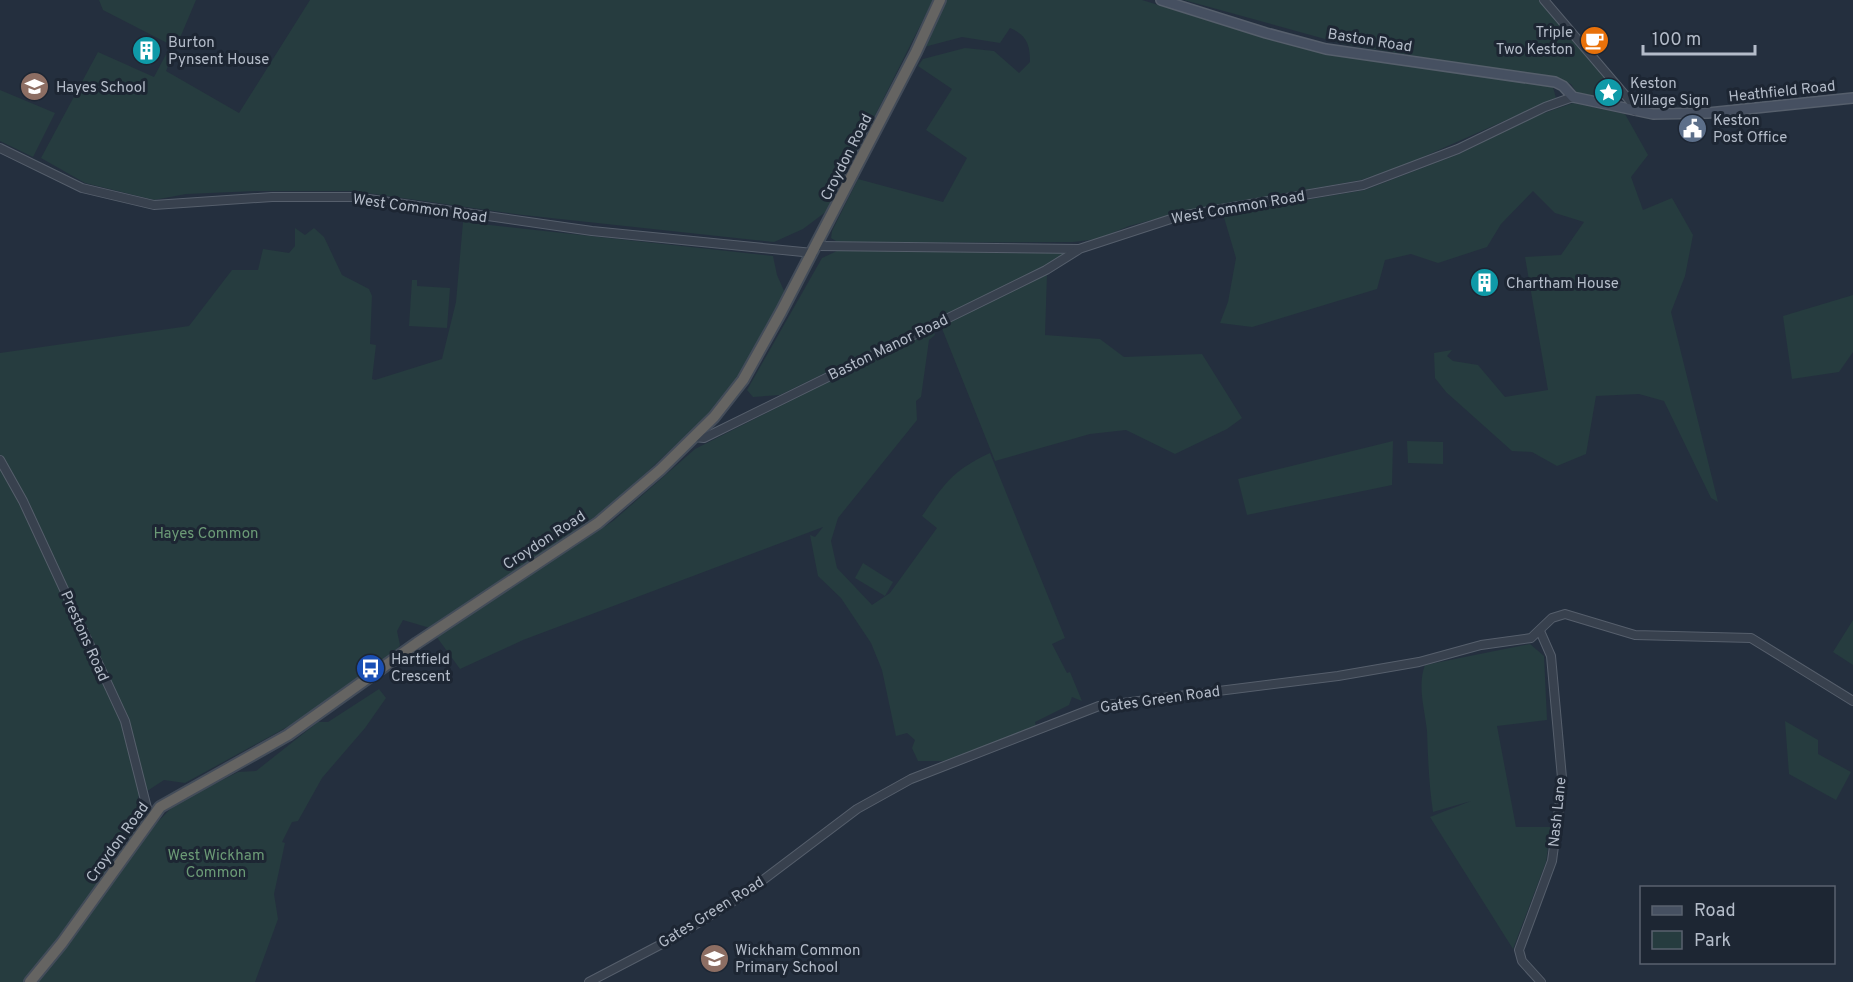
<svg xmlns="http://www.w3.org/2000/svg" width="1853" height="982" viewBox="0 0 1853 982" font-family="Overpass,sans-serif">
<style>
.green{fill:#263c3f}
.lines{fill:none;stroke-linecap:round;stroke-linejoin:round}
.tertiary-casing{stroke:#565f6c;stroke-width:10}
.secondary-casing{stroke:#565f6c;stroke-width:12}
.trunk-casing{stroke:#434c59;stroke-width:14}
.tertiary{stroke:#38414e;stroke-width:8}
.secondary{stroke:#465061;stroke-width:9}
.trunk{stroke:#656462;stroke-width:10}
.labels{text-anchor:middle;stroke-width:6;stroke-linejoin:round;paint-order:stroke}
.poi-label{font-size:15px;fill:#b4bcc9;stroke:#1d2633;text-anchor:start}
.street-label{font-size:15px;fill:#b4bcc9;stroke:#1d2633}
.park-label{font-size:15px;fill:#6b9a76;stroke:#1d2633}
</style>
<rect width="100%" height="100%" fill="#242f3e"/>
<g class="green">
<polygon points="99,0 196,0 166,71 239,113 310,0 933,0 827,211 803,229 774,242 523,215 353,191 257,191 186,194 154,200 85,183 41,158 98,52 154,77 171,45 103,10"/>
<path d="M946,0H1142L1281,43L1341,56L1543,84L1553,87L1556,98L1405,165L1361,180L1179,213L1129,226L1098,239L1073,242L839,243L831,238L832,231L858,179L943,202L967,158L926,130L952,89L918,66L923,59L965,48L994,51L1019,73L1030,62C1030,45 1027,35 1010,28L1000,43L962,37L924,47Z"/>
<polygon points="1184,0 1539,0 1618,94 1611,101 1577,93 1571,84 1561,80 1343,44"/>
<polygon points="0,90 55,113 33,157 0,141"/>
<polygon points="1573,103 1625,114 1648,155 1631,177 1643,210 1672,198 1693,235 1685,276 1671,312 1718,502 1711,498 1664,401 1639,394 1596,396 1586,454 1557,466 1532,452 1512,451 1446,392 1435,378 1434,353 1452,350 1447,356 1453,361 1478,365 1505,397 1548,390 1525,257 1561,255 1584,222 1555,213 1533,191 1501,224 1487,247 1438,263 1411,254 1385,260 1377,289 1252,327 1220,323 1228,302 1236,258 1223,214 1365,190 1459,154 1536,116"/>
<polygon points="463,222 773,256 777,275 785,293 735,382 715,408 611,506 430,628 403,620 397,631 400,645 395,653 298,721 185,783 164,780 138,797 140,805 138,827 66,932 25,982 0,982 0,353 189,326 232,270 258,270 263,249 289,253 295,246 295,228 305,235 314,228 324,237 342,275 369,289 372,296 370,344 376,345 372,379 375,380 442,359 456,302"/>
<polygon points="878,249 986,252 1042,249 1074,252 780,395 753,397 747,390 822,258 837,251"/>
<polygon points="1047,274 1045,335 1100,339 1124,357 1202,354 1242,418 1227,429 1175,454 1126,430 1090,434 995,461 941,326"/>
<polygon points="412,280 417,280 417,286 450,288 447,328 409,326"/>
<polygon points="1853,295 1853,352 1839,372 1792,379 1783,316"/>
<path d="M933,329L935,335L929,340L921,397L916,401L917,420L838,518L831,541L837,568L872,605L890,593L937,528L922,516C946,482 952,471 990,453L1065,638L1052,644L1067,673L1070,672L1082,701L1072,697L1069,705L1035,722L1036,727L944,761H918L912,748L915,740L907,733L896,736L882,670L871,643L841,598L818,576L810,535L815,537L823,527L523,640L460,669L436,636L613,521L695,449Z"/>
<polygon points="1393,441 1392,485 1247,515 1238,479"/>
<polygon points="1407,441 1443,442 1443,464 1408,463"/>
<polygon points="863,563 893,582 885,596 855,578"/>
<polygon points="1853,620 1853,665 1833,652"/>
<path d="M1530,644L1544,656L1547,720L1497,726L1516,827H1551L1546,862L1513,949L1430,817L1471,801L1433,812C1429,785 1428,759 1427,731C1425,710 1417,686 1425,665Z"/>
<polygon points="379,689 386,698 365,728 322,778 298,821 292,822 282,842 285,843 274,894 278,919 255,982 36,982 74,937 149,831 175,804 238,772 256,771 318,722 328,722"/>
<polygon points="1785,721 1818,740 1818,754 1851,772 1836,800 1789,774"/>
</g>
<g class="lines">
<defs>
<g id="tertiary">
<polyline points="1544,0 1631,102 1635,111"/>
<polyline points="0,148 82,188 154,205 272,197 355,197 592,231 813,253"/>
<polyline points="817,246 1079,249 1180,216 1363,185 1458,149 1545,107 1573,97"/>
<polyline points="694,437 704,438 1046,270 1078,250"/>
<polyline points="0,460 23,501 125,721 150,820"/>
<polyline points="1540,631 1551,656 1562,778 1560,801 1552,861 1519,950 1522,961 1541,982"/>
<polyline points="589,982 677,936 743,895 857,809 911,779 1099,706 1338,676 1419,662 1481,645 1531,638 1552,618 1565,614 1635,635 1751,638 1853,701"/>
</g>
<polyline id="secondary" points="1161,0 1266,33 1326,49 1555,82 1563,86 1573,97 1653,114 1708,113 1853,98"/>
<polyline id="trunk" points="30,982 62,943 160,807 288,735 417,643 598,523 660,470 714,417 743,380 781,312 916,52 940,0"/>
</defs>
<use href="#tertiary" class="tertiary-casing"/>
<use href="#secondary" class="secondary-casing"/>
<use href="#trunk" class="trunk-casing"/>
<use href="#tertiary" class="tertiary"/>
<use href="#secondary" class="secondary"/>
<use href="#trunk" class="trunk"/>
</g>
<defs>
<symbol id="cafe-disc" viewBox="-11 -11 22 22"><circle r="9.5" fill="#e8710a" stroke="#1d2633"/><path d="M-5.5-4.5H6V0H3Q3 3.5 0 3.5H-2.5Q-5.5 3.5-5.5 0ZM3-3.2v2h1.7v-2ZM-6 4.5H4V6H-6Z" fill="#fff"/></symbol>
<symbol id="building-disc" viewBox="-11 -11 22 22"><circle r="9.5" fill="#0f9aa8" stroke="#1d2633"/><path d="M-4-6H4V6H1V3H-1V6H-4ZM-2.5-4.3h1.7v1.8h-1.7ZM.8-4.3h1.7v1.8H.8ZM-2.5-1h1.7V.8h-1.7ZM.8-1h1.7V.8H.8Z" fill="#fff"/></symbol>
<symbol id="school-disc" viewBox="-11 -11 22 22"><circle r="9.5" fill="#8d6e63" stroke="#1d2633"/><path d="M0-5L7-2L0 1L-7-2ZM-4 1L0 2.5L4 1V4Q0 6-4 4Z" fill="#fff"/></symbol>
<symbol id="sight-disc" viewBox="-11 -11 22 22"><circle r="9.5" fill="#0f9aa8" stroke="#1d2633"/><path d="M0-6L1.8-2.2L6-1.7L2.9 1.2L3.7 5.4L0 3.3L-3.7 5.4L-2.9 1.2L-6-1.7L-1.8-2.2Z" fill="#fff"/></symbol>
<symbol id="civic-disc" viewBox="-11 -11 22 22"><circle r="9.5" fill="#5c6f8a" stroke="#1d2633"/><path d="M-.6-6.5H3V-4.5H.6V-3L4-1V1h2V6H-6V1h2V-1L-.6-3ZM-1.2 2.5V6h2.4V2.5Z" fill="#fff"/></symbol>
<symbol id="bus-disc" viewBox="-11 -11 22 22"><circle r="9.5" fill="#1a4fb4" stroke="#1d2633"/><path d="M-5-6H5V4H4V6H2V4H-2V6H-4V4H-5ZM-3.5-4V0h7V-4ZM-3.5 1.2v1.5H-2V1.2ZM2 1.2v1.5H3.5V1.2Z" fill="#fff"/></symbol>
</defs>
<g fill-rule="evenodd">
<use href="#cafe-disc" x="1578" y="24" width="33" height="33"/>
<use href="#building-disc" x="130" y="34" width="33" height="33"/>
<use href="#school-disc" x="18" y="70" width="33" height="33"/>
<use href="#sight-disc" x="1592" y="76" width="33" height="33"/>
<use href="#civic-disc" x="1676" y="112" width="33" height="33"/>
<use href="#building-disc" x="1468" y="266" width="33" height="33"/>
<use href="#bus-disc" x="354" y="652" width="33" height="33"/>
<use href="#school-disc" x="698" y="942" width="33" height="33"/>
</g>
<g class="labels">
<g class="poi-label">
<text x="1573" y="37" text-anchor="end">Triple<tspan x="1573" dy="17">Two Keston</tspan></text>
<text x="168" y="47">Burton<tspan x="168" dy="17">Pynsent House</tspan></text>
<text x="1630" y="88">Keston<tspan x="1630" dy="17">Village Sign</tspan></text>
<text x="56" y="92">Hayes School</text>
<text x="1713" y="125">Keston<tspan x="1713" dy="17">Post Office</tspan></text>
<text x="1506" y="288">Chartham House</text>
<text x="391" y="664">Hartfield<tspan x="391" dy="17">Crescent</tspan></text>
<text x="735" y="955">Wickham Common<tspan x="735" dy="17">Primary School</tspan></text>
</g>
<g class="street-label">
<text transform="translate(1370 40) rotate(9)" y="5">Baston Road</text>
<text transform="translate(1782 91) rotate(-6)" y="5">Heathfield Road</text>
<text transform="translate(846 157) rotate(-63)" y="5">Croydon Road</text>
<text transform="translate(1238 207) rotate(-10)" y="5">West Common Road</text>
<text transform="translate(420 208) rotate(8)" y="5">West Common Road</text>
<text transform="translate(888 347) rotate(-26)" y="5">Baston Manor Road</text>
<text transform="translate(544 540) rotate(-33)" y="5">Croydon Road</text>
<text transform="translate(85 636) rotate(66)" y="5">Prestons Road</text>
<text transform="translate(1160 699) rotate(-8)" y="5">Gates Green Road</text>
<text transform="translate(1557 812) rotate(-84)" y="5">Nash Lane</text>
<text transform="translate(117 842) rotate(-54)" y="5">Croydon Road</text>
<text transform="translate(711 912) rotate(-32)" y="5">Gates Green Road</text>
</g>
<g class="park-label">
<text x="206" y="538">Hayes Common</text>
<text x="216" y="860">West Wickham<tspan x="216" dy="17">Common</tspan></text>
</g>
</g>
<rect x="1640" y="886" width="195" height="78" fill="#1d2633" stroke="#59626f" stroke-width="1.5"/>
<rect x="1652" y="906" width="30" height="9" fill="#465061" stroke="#59626f" stroke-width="1.5"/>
<text x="1694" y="916" font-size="18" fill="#b4bcc9">Road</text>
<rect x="1652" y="931" width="30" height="18" fill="#263c3f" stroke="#59626f" stroke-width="1.5"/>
<text x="1694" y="946" font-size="18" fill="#b4bcc9">Park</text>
<path d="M1643 45v9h112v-9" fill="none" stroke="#b4bcc9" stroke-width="3"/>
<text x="1652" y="45" font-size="18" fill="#b4bcc9" stroke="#1d2633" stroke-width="4.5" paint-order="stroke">100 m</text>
</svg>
